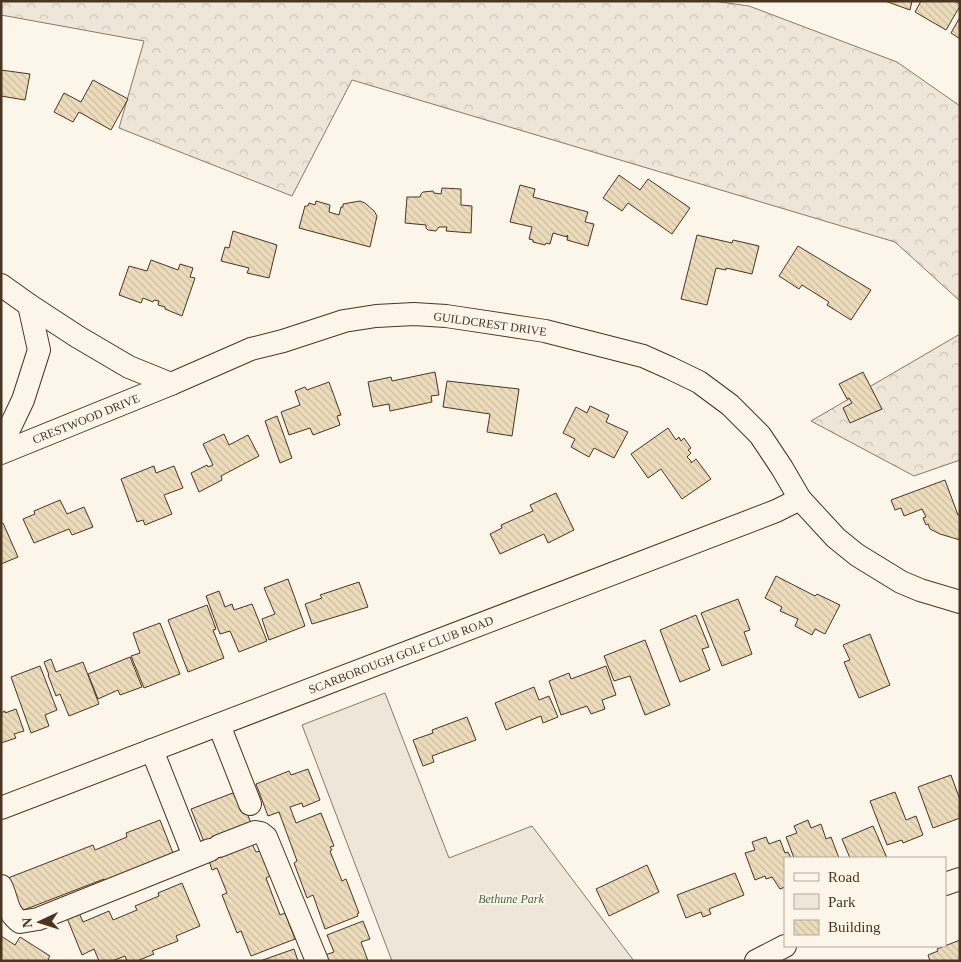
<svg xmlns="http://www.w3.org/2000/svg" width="961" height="962" viewBox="0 0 961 962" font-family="'Times New Roman',serif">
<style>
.forest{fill:url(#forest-crowns);stroke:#887966}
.park{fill:#ede6d9;stroke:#887966}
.building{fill:url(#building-back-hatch);stroke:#4a3520}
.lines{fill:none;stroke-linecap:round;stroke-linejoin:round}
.minor-casing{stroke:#4a3520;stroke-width:24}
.minor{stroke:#fbf6e9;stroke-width:22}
.labels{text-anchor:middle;stroke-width:4;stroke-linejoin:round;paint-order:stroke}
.street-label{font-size:12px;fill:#4a3520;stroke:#fbf6e9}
.park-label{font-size:12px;font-style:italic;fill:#436837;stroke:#fbf6e9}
</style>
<defs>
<pattern id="forest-crowns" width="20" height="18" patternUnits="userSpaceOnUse" patternTransform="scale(1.25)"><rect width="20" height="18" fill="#ede6d9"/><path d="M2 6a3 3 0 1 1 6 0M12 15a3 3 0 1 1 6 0" fill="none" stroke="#cdc6ba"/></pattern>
<pattern id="building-back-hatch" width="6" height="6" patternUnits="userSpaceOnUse" patternTransform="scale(1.25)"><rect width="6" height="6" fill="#ecdcbc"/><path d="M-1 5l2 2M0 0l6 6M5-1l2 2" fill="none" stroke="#ccbda1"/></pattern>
</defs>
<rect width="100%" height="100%" fill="#fbf6e9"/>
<g class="forest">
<polygon points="1,1 713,1 749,6 897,62 960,106 960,301 895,242 352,80 292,196 119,128 144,41 1,15"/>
<polygon points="960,334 960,460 914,476 811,421"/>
</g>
<polygon class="park" points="385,693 449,858 532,826 634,961 392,961 302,725"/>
<g class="building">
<polygon points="885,1 912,1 910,10"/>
<polygon points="921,1 955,1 960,4 960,6 946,30 915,12"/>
<polygon points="960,17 960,39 951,33"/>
<polygon points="1,70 30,74 25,100 1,96"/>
<polygon points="93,80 128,99 111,130 79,112 73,122 54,112 64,93 81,102"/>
<polygon points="619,175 640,190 648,179 690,208 672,234 628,203 622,211 603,198"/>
<polygon points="520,185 535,189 533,197 588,212 585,222 594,224 588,246 567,240 568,236 567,235 567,237 553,233 550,244 546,243 545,245 533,242 533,240 529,239 532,227 510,222"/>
<polygon points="442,188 461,189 461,205 472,206 471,233 446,231 447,227 439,227 436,231 428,230 426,228 426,225 405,223 407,197 420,197 421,194 423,192 433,191 434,193 441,194"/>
<polygon points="316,201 330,205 329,212 339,215 341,207 343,207 343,204 360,201 365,203 374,211 377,216 370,247 299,228 305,206 308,206 309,203 315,205"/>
<polygon points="233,231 277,245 269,278 247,273 249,268 221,261 225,247 229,248"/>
<polygon points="697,235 732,243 733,240 759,246 752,274 726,268 726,270 716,268 707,305 681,299"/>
<polygon points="798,246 871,290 851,320 827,305 829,302 802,285 799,289 779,276"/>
<polygon points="151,260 178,270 180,264 193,268 190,277 195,278 182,316 165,309 165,307 158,305 159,301 154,300 153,302 143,298 141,303 119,295 129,266 147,271"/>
<polygon points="435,372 439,395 431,396 432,402 390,411 389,404 373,407 368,382 391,377 392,381"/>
<polygon points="863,372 882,409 850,423 843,408 852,403 849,398 847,399 839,384"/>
<polygon points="447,381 519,389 512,436 487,432 490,414 443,407"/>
<polygon points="329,382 341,415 337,416 340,425 313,435 310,428 289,435 281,412 300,405 295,391 305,387 307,390"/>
<polygon points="590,406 609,415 606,422 628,432 614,458 594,448 589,457 571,447 575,439 563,433 576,407 587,413"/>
<polygon points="277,416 292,458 280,463 265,421"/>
<polygon points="668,428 676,440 679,437 681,441 684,438 691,448 688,450 691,453 687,457 691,461 691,463 696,459 711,479 682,499 661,469 648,478 631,454"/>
<polygon points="224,434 229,445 248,435 259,456 221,476 222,480 199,492 191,473 207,465 208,467 213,465 203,444"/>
<polygon points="154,466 156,473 174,466 183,488 164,495 172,514 145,525 143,520 137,522 121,479"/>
<polygon points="945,480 958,515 960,515 960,540 940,534 930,529 928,524 926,525 923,518 926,517 922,509 904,516 901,508 895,510 891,500"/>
<polygon points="556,493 574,530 548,543 544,534 500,554 490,534 502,528 501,525 533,511 530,505"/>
<polygon points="60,500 67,514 84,507 93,527 72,535 69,529 34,543 23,519 35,514 34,511"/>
<polygon points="3,523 18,557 1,564 1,524"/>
<polygon points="776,576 815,596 817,594 840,605 825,634 815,629 812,635 795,626 798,619 780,611 782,607 765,598"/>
<polygon points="288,579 305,626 269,640 262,619 275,614 264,588"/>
<polygon points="359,582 368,607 312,624 305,604 322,598 320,595"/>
<polygon points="219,591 225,607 232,604 234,610 252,604 267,641 239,652 230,631 220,634 206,596"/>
<polygon points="738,599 750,630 744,632 752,654 722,666 701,613"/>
<polygon points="207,605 216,629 213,630 224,658 188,672 168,620"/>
<polygon points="696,615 709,647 702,649 710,670 680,682 660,630"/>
<polygon points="160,623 180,674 144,688 131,656 140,653 133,633"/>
<polygon points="870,634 890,685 859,698 844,662 850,660 843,645"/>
<polygon points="645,640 670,705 645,715 630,676 614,681 604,656"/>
<polygon points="130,657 142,687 120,695 118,690 98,699 88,674"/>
<polygon points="51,659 56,672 83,662 99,704 69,716 60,694 56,696 48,675 49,675 44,662"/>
<polygon points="40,666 57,710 45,715 49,726 31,733 11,677"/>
<polygon points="606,666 616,695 602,700 605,709 591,714 587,706 561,715 549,681 569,673 571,679"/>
<polygon points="534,687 539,700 549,696 558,717 543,723 541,716 506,730 495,703"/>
<polygon points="16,709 24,731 14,734 16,738 1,743 1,713 5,711 5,713"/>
<polygon points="467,717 476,740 432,756 434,762 423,766 413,740 433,733 432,730"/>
<polygon points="308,769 320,800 303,807 302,803 290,807 296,823 321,813 334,846 330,847 332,850 330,851 342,881 346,879 359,913 357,914 358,916 325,929 313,895 307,898 294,863 297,861 279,812 268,816 256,784 289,771 291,775"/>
<polygon points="951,775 960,800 960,818 933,828 918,787"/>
<polygon points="238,791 251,823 251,842 256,852 261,851 270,876 266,878 280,915 285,913 295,939 251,956 241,931 237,933 222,895 227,893 217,868 212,870 208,858 204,842 191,809"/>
<polygon points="895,792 906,820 916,816 923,835 903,843 902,840 887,845 870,801"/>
<polygon points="160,820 173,853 138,867 140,871 106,884 104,879 21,911 8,878 93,845 95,850 127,837 126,833"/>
<polygon points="808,820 811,828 821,824 826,839 831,837 839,858 794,858 786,837 797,833 794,826"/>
<polygon points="873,826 887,858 850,858 842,839"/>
<polygon points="766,837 769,844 780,840 785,853 788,852 791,858 785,858 785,887 780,889 772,877 766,879 765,876 755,880 745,853 755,850 752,842"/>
<polygon points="647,865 659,892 609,916 596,889"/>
<polygon points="735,873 744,895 709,909 711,914 703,917 701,912 686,918 677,895"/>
<polygon points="182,883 200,926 176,936 178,941 152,951 154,954 137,961 127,961 125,956 112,961 99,961 94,949 82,955 67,918 79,913 83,922 109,911 113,920 137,910 135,906 159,896 158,893"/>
<polygon points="363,921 370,939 361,942 368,961 327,961 325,955 334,952 327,935"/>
<polygon points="1,936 15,945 20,937 50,956 48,959 50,961 1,961"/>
<polygon points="960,940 960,961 930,961 928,955 938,951 937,949"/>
<polygon points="294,949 298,961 260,961"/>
</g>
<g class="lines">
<defs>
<g id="minor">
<polyline points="1,285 29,305 78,337 129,367 171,384"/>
<polyline points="1,446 23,400 39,350 29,305"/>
<polyline points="1,453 171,384 251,349 283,341 344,321 376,316 414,314 446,316 545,331 643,356 670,368 699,382 730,405 760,435 782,468 800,499 836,538 857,555 901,582 920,590 960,602"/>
<polyline points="219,725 250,804"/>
<polyline points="152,750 194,856"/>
<polyline points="1,808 776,511 800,499"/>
<polyline points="219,846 255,832 261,833 266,837 317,961"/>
<polyline points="945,884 960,879"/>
<path d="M1,886C8,900 6,912 20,922L38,919L210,850"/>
<polyline points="756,961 785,946"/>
</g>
</defs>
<use href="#minor" class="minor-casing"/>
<use href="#minor" class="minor"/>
</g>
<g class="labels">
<g class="street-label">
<text transform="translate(490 324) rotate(8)" y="4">GUILDCREST DRIVE</text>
<text transform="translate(86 419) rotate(-22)" y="4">CRESTWOOD DRIVE</text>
<text transform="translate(401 655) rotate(-21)" y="4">SCARBOROUGH GOLF CLUB ROAD</text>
</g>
<g class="park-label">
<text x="511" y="903">Bethune Park</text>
</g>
</g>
<rect width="961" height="962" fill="none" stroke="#4a3520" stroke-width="5"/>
<rect x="784" y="857" width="162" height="90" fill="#fbf6e9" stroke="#b4a999"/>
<rect x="794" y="873" width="25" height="8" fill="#fbf6e9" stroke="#b4a999"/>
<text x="828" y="882" font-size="15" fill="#4a3520">Road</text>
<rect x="794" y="894" width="25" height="15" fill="#ede6d9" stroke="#b4a999"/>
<text x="828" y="907" font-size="15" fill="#4a3520">Park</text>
<rect x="794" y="920" width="25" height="15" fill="url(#building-back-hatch)" stroke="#b4a999"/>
<text x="828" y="932" font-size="15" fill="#4a3520">Building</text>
<g transform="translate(40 922) rotate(266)" stroke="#fbf6e9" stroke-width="4" paint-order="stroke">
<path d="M0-4L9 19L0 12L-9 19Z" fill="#4a3520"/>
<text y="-8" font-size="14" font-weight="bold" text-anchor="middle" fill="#4a3520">N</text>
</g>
</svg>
